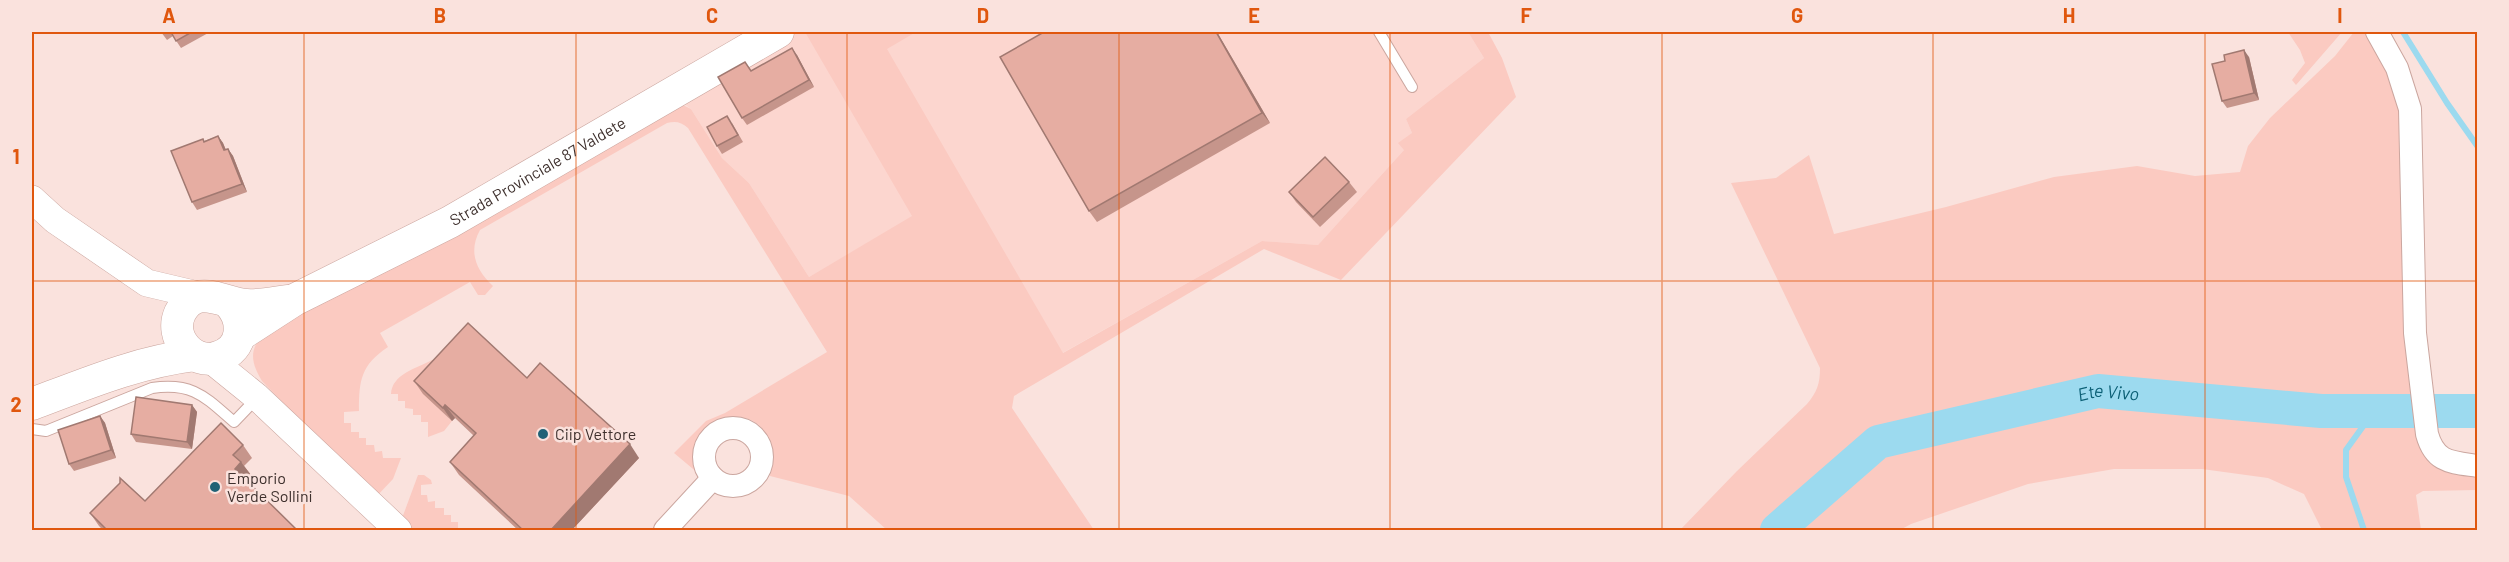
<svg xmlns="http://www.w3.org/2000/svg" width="2509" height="562" viewBox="0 0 2509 562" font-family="Barlow,sans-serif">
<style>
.built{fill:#fcd6cf}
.green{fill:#fbcac1}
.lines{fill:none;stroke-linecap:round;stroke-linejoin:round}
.stream{stroke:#9cdaef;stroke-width:6}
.river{stroke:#9cdaef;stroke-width:34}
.service-casing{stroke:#cba69f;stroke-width:12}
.minor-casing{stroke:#cba69f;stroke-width:24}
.tertiary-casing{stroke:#cba69f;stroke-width:28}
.secondary-casing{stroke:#cba69f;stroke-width:33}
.service{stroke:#fff;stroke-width:10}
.minor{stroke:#fff;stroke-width:22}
.tertiary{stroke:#fff;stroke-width:27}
.secondary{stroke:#fff;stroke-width:32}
.wall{fill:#c6958b}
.shaded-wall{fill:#a17971}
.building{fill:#e6ada2;stroke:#a17971;stroke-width:1.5}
.grid{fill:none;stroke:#e0570e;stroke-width:1.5;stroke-opacity:0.55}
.poi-dot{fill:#206276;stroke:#fae2dd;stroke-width:2}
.labels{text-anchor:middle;stroke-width:5;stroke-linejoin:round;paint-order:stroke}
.street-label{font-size:16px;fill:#3e302d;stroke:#fae2dd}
.poi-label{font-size:16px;fill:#3e302d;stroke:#fae2dd;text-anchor:start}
.water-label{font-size:18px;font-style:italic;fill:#0c6076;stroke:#fae2dd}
.neatline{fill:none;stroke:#e0570e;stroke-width:2}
.grid-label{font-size:20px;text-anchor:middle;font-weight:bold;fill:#e0570e}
</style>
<rect width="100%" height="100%" fill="#fae2dd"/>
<polygon class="built" points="762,32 1468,32 1484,58 1406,119 1412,133 1404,150 1318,245 1262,241 1007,384 912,217 809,277 749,183 722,158 691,109 664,89"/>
<g class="green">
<path d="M805,32H916L887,49L1063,353L1262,241L1318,245L1404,150L1398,143L1412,133L1406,119L1484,58L1468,32H1488L1502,58L1516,97L1341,280L1264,249L1014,396L1012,408L1094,530H887L849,496L770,476C785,384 676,414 702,471L699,474L674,453L706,421L725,413L827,352L688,128C681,122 676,121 667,123L480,230C468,252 476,270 493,286L485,295H478L470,282L380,333L388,347C361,365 359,380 359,411L344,412V423H351V432H359V438H366V445H374L375,452L382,451L383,458H401L393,479L375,498L262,381C248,358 250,345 271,328L683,105L691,109L722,158L749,183L809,277L912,216Z"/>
<polygon points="2288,32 2342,32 2296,85 2292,80 2305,63 2300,50"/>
<path d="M2354,32H2373L2402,97L2418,414L2459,473L2477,477V490L2423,491L2416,495L2421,530H2322L2304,494L2268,478L2202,469H2114L2028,484L1911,524L1900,530H1680L1737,471L1807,404C1817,392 1820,384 1820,368L1731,183L1776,178L1809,155L1834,234L1946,207L2054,177L2137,166L2195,176L2240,172L2248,146L2270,118L2335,56Z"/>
<path d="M432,360H435L424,394L452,421L444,431L428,437V422H421V415H413V409L405,408V401H398V394H391C392,374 417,368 432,360Z"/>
<polygon points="418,475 424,475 431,480 432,484 421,485 421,495 427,495 428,502 435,501 435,508 444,508 444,515 451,515 451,522 458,522 458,529 465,528 465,530 406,530 401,521"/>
</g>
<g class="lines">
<g class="stream">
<polyline points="2403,32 2447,103 2478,147"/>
<polyline points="2364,530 2346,477 2346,450 2374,411"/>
</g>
<path class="river" id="s1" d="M1777,530L1878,442L2098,391L2321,411H2478"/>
<defs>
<g id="service">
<polyline points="1379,32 1412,87"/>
<path d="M32,429L46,431L152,388C193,382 205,397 234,422L257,398"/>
</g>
<g id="minor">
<path d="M2377,32L2397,68L2410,109L2415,333L2427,434C2435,463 2451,462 2478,466"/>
<circle cx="733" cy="457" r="29"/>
<polyline points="665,530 713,478"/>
</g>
<g id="tertiary">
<polyline points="32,199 55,220 147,283 202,296"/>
<polyline points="210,359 257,397 398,530"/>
</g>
<g id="secondary">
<path d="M228,302C245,319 245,349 218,357C192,366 169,337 180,313C196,282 222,303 246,305C259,306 273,303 287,301"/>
<path id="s2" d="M240,335L294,300L450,222L778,32"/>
<path d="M32,404C85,384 137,362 194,355"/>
</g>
</defs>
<use href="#service" class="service-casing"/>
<use href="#minor" class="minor-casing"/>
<use href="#tertiary" class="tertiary-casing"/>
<use href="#secondary" class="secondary-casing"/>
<use href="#service" class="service"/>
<use href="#minor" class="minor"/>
<use href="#tertiary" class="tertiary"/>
<use href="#secondary" class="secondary"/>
</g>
<g class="wall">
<polygon points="161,32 210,32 181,48 173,36 167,40"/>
<polygon points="1217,32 1270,123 1097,222 1089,211"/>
<polygon points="797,55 814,87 747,125 742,118 751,71"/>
<polygon points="2249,57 2259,100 2227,108 2222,101"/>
<polygon points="732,123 743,142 722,154 717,146"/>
<polygon points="218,136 223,143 226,150 228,149 233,156 247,192 197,210 192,202 203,139 204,141"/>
<polygon points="1349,182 1357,192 1320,227 1296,202 1289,192"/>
<polygon points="527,378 639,458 571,531 519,531 459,475 450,462 474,436 455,418 452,421 423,394 414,381"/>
<polygon points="192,405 197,412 192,449 136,442 131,434"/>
<polygon points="100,416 105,423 116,458 74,471 69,464"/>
<polygon points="243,445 252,458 244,466 251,475 246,480 298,531 104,531 99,526 90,513 145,501"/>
</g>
<g class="shaded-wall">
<polygon points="1216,32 1217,32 1270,123 1262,113"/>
<polygon points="792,48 797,55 814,87 809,80"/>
<polygon points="2244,50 2249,57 2259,100 2254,93"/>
<polygon points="218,136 223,143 229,158 224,150"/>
<polygon points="228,149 233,156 247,192 242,184"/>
<polygon points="192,405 197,412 192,449 187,442"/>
<polygon points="445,405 455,418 452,421 443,408"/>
<polygon points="100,416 105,423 116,458 111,450"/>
<polygon points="630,444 639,458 571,531 550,531"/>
<polygon points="241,462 251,475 244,482 235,469"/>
</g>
<g class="building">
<polygon points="171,32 192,32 176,41"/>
<polygon points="1044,32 1216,32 1262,113 1089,211 1000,57"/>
<polygon points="792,48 809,80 742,118 718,77 745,62 751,71"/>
<polygon points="2244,50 2254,93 2222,101 2212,64 2225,61 2224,55"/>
<polygon points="727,116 738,135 717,146 707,127"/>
<polygon points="218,136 224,150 228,149 242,184 192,202 171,151 203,139 204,142"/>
<polygon points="1325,157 1349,182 1313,217 1289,192"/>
<polygon points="468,323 527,378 540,363 630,444 550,531 524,531 450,462 476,433 445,405 443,408 414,381"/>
<polygon points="136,397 192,405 187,442 131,434"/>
<polygon points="100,416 111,450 69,464 58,430"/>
<polygon points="221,423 243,445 233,455 241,462 235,469 298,531 108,531 90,513 120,483 120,478 145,501"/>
</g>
<path class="grid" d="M304,32V530M576,32V530M847,32V530M1119,32V530M1390,32V530M1662,32V530M1933,32V530M2205,32V530M32,281H2478"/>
<g class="poi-dot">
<circle cx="543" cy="434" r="6"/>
<circle cx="215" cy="487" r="6"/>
</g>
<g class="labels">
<g class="street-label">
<text dy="6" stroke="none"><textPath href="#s2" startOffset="340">Strada Provinciale 87 Valdete</textPath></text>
</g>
<g class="poi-label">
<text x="555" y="440">Ciip Vettore</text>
<text x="227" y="484">Emporio<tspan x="227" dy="18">Verde Sollini</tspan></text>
</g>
<g class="water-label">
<text dy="6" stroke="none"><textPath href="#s1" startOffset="370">Ete Vivo</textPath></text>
</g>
</g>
<rect width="2509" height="562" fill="none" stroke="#fae2dd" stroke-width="66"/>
<rect x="33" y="33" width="2443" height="496" class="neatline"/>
<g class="grid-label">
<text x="169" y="23">A</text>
<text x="440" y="23">B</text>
<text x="712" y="23">C</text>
<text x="983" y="23">D</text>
<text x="1254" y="23">E</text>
<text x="1526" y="23">F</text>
<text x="1797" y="23">G</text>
<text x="2069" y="23">H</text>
<text x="2340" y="23">I</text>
<text x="16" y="164">1</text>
<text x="16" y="412">2</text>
</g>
</svg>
